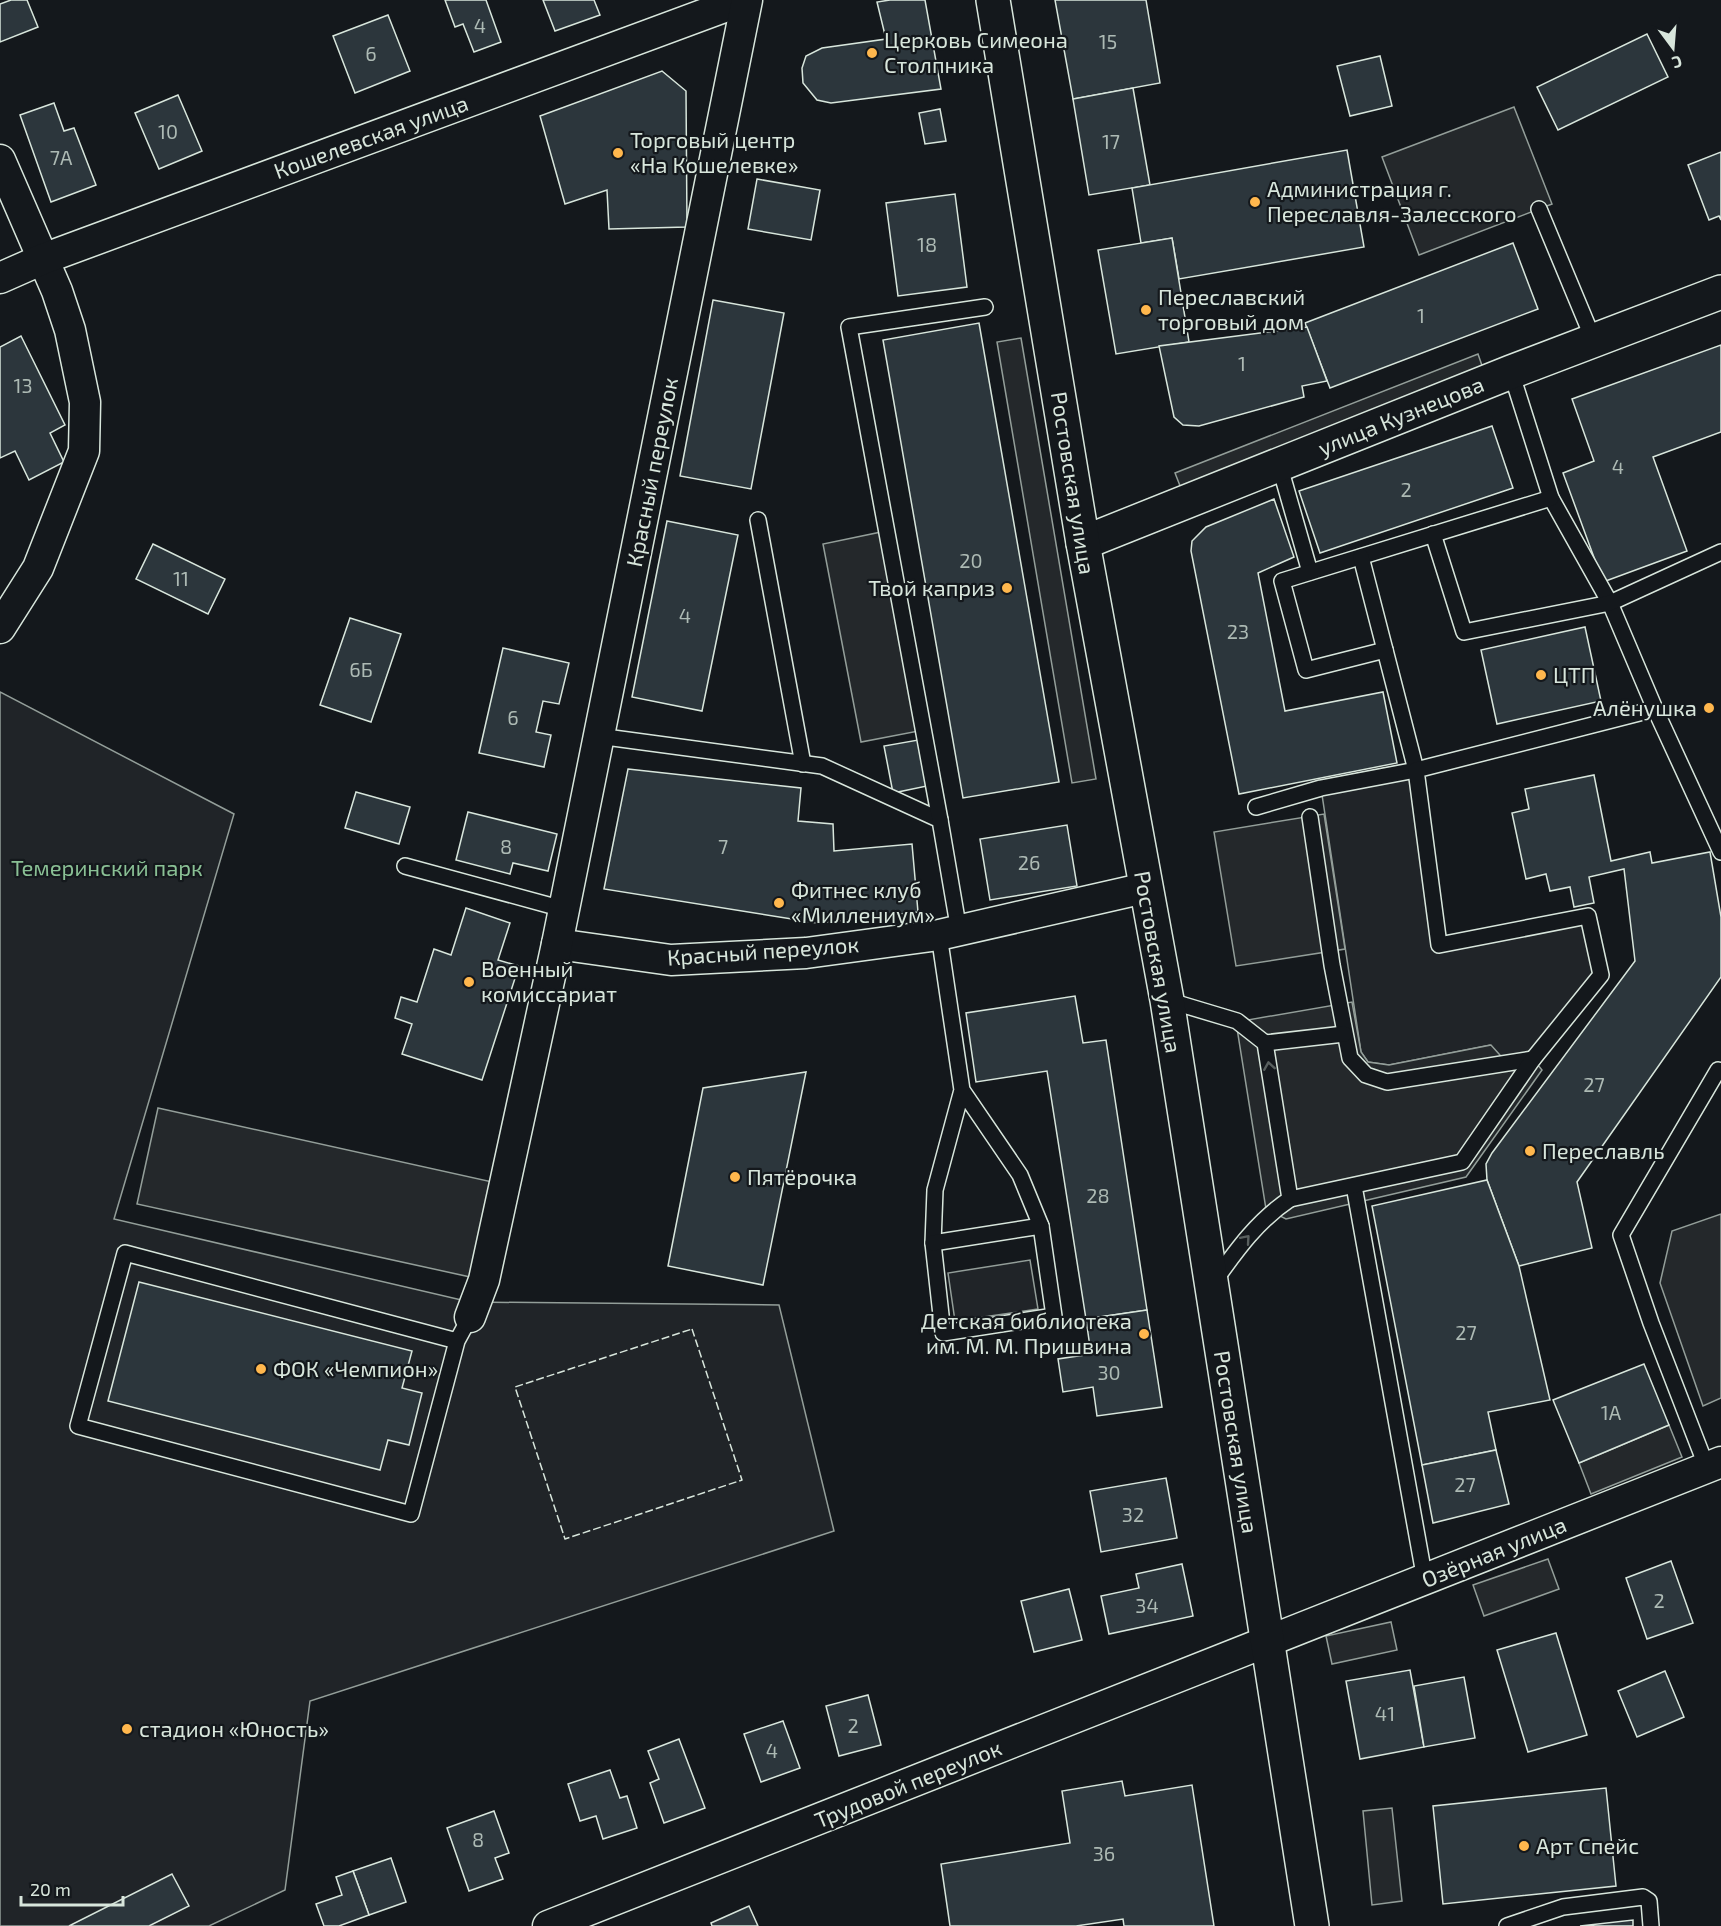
<svg xmlns="http://www.w3.org/2000/svg" width="1721" height="1926" viewBox="0 0 1721 1926" font-family="'Exo 2',sans-serif">
<style>
.green{fill:#202428;stroke:#939e99;stroke-width:1.5}
.parking{fill:#24282b;stroke:#939e99;stroke-width:1.5}
.building{fill:#2c363c;stroke:#d8e6dc;stroke-width:1.5}
.lines{fill:none;stroke-linecap:round;stroke-linejoin:round}
.lane-casing{stroke:#d8e6dc;stroke-width:18}
.street-casing{stroke:#d8e6dc;stroke-width:33}
.secondary-casing{stroke:#d8e6dc;stroke-width:36}
.primary-casing{stroke:#d8e6dc;stroke-width:36}
.lane{stroke:#14181c;stroke-width:15}
.street{stroke:#14181c;stroke-width:30}
.secondary{stroke:#14181c;stroke-width:33}
.primary{stroke:#14181c;stroke-width:33}
.fence{stroke:#d8e6dc;stroke-width:1.5;stroke-dasharray:8 3;stroke-linecap:butt}
.oneway{stroke:#59605f}
.poi-dot{fill:#ffb74d;stroke:#14181c;stroke-width:2}
.labels{text-anchor:middle;stroke-width:4.5;stroke-linejoin:round;paint-order:stroke}
.number-label{font-size:20px;fill:#adbab4}
.poi-label{font-size:22px;fill:#d8e6dc;stroke:#14181c;text-anchor:start}
.street-label{font-size:22px;fill:#d8e6dc;stroke:#14181c}
.park-label{font-size:22px;fill:#8ac095;stroke:#14181c}
</style>
<rect width="100%" height="100%" fill="#14181c"/>
<g class="green">
<polygon points="0,692 234,814 114,1219 470,1302 779,1305 834,1531 310,1701 285,1890 209,1926 0,1926"/>
<polygon points="1416,771 1439,945 1587,916 1601,975 1533,1058 1507,1063 1490,1045 1389,1065 1368,1062 1361,1052 1321,788"/>
<polygon points="1030,1260 1038,1309 955,1321 948,1273"/>
</g>
<g class="parking">
<polygon points="1514,107 1552,204 1419,255 1382,157"/>
<polygon points="1021,338 1096,779 1072,783 997,342"/>
<polygon points="1478,354 1486,377 1184,496 1175,473"/>
<polygon points="886,531 924,730 861,742 823,544"/>
<polygon points="1324,814 1345,949 1236,966 1214,832"/>
<polygon points="1352,1002 1361,1052 1368,1062 1389,1065 1491,1045 1507,1063 1533,1059 1542,1070 1466,1177 1286,1219 1266,1209 1236,1022"/>
<polygon points="158,1108 506,1185 484,1280 137,1204"/>
<polygon points="1721,1214 1721,1398 1703,1406 1660,1283 1672,1231"/>
<polygon points="1669,1425 1682,1457 1591,1494 1579,1463"/>
<polygon points="1548,1559 1559,1589 1484,1616 1473,1585"/>
<polygon points="1391,1622 1397,1650 1332,1664 1326,1636"/>
<polygon points="1392,1808 1402,1901 1372,1905 1363,1811"/>
</g>
<g class="building">
<polygon points="11,0 27,0 38,27 0,42 0,4"/>
<polygon points="445,0 486,0 501,42 474,52 463,24 455,27"/>
<polygon points="543,0 594,0 600,15 555,31"/>
<polygon points="890,0 925,0 941,89 831,103 817,100 803,83 802,68 806,56 822,48 886,39 877,2"/>
<polygon points="1055,0 1146,0 1160,83 1073,99"/>
<polygon points="388,15 410,71 355,93 333,36"/>
<polygon points="1647,34 1668,77 1558,130 1537,87"/>
<polygon points="1380,56 1392,106 1350,116 1337,66"/>
<polygon points="662,71 686,91 687,227 609,229 607,190 565,204 540,116"/>
<polygon points="1133,88 1150,185 1089,195 1073,99"/>
<polygon points="178,95 202,151 159,169 135,113"/>
<polygon points="54,103 64,131 74,128 96,185 51,202 20,115"/>
<polygon points="940,109 946,141 925,144 919,113"/>
<polygon points="1347,150 1364,247 1179,279 1172,238 1141,243 1132,188"/>
<polygon points="1721,152 1721,220 1719,216 1709,220 1688,165"/>
<polygon points="757,179 820,190 811,240 748,229"/>
<polygon points="955,194 967,287 898,296 886,203"/>
<polygon points="1172,238 1189,342 1116,354 1098,250"/>
<polygon points="1513,243 1538,309 1330,388 1305,323"/>
<polygon points="713,300 784,313 751,489 680,476"/>
<polygon points="979,323 1059,782 963,798 883,340"/>
<polygon points="1307,327 1327,381 1302,386 1304,397 1199,426 1183,425 1174,417 1159,346"/>
<polygon points="21,336 65,425 50,433 64,462 29,480 15,451 0,458 0,347"/>
<polygon points="1721,345 1721,432 1653,457 1687,551 1603,582 1563,473 1594,461 1572,399"/>
<polygon points="1492,426 1513,488 1320,553 1299,491"/>
<polygon points="1274,499 1294,557 1258,573 1285,711 1383,692 1397,763 1239,794 1191,551 1192,541 1206,527"/>
<polygon points="667,521 738,535 702,711 632,697"/>
<polygon points="153,544 225,579 208,614 136,579"/>
<polygon points="350,618 401,634 371,722 320,705"/>
<polygon points="1585,627 1601,701 1497,724 1481,650"/>
<polygon points="503,648 569,663 559,704 543,701 536,732 551,735 544,767 479,753"/>
<polygon points="918,740 927,786 893,793 884,746"/>
<polygon points="628,769 801,788 798,821 833,824 834,851 912,844 918,912 817,923 604,889"/>
<polygon points="1594,775 1611,861 1650,852 1652,863 1710,852 1721,917 1721,977 1577,1182 1592,1248 1519,1266 1487,1180 1486,1164 1492,1153 1635,961 1624,869 1589,877 1594,903 1574,907 1570,887 1550,891 1546,874 1526,879 1512,813 1529,809 1525,789"/>
<polygon points="356,792 410,807 399,844 345,828"/>
<polygon points="468,812 557,834 548,871 513,863 510,874 456,860"/>
<polygon points="1067,825 1077,886 990,900 980,839"/>
<polygon points="466,908 510,923 498,960 519,966 482,1080 402,1054 412,1024 395,1018 401,997 417,1002 434,949 451,955"/>
<polygon points="1075,996 1083,1043 1106,1040 1147,1310 1086,1319 1047,1071 976,1082 966,1013"/>
<polygon points="806,1072 763,1285 668,1266 703,1088"/>
<polygon points="1487,1180 1519,1266 1550,1400 1488,1412 1496,1450 1422,1465 1372,1206"/>
<polygon points="139,1282 412,1351 402,1388 422,1393 409,1445 388,1440 380,1470 108,1401"/>
<polygon points="1147,1310 1162,1407 1097,1416 1093,1387 1063,1392 1058,1359 1091,1354 1086,1319"/>
<polygon points="1644,1364 1669,1425 1579,1463 1553,1400"/>
<polygon points="1496,1450 1509,1504 1433,1523 1422,1465"/>
<polygon points="1166,1478 1177,1538 1101,1552 1090,1491"/>
<polygon points="1671,1561 1693,1623 1647,1639 1626,1578"/>
<polygon points="1182,1564 1193,1616 1109,1634 1101,1596 1139,1588 1136,1574"/>
<polygon points="1069,1589 1082,1640 1034,1652 1021,1601"/>
<polygon points="1556,1633 1587,1735 1528,1752 1497,1650"/>
<polygon points="1410,1670 1424,1747 1360,1759 1346,1681"/>
<polygon points="1665,1671 1684,1717 1637,1737 1618,1691"/>
<polygon points="1464,1677 1475,1738 1424,1747 1414,1686"/>
<polygon points="868,1695 881,1745 839,1756 826,1706"/>
<polygon points="783,1721 800,1768 761,1782 744,1734"/>
<polygon points="679,1739 705,1808 664,1823 650,1783 659,1779 648,1751"/>
<polygon points="610,1770 620,1798 627,1796 637,1828 603,1839 596,1816 580,1821 568,1784"/>
<polygon points="1122,1781 1125,1796 1192,1785 1214,1926 1124,1926 1123,1919 1076,1926 950,1926 941,1864 1070,1843 1062,1791"/>
<polygon points="1606,1788 1616,1886 1443,1904 1433,1806"/>
<polygon points="494,1811 509,1853 495,1858 503,1879 469,1891 447,1828"/>
<polygon points="391,1858 406,1902 369,1915 353,1871"/>
<polygon points="353,1871 369,1915 339,1926 324,1926 316,1904 342,1895 336,1877"/>
<polygon points="172,1874 189,1906 149,1926 69,1926"/>
<polygon points="749,1906 758,1926 712,1926 711,1923"/>
<polygon points="1633,1920 1633,1926 1580,1926"/>
</g>
<g class="lines">
<defs>
<g id="lane">
<polyline points="1539,209 1594,341"/>
<polyline points="1511,372 1551,498 1610,603 1655,709 1721,852"/>
<polyline points="1279,464 1310,572"/>
<polyline points="758,520 803,764"/>
<polyline points="1433,534 1464,632 1610,603 1721,552"/>
<polyline points="1385,650 1306,670 1282,581 1551,498"/>
<polyline points="598,736 822,766 940,820 959,931"/>
<polyline points="1256,807 1321,788 1416,770 1361,557"/>
<polyline points="1310,817 1332,965 1350,1058 1366,1075 1387,1082 1533,1059"/>
<polyline points="940,820 849,327 985,307"/>
<polyline points="405,866 563,909"/>
<polyline points="939,935 962,1090 1020,1175 1041,1226 1054,1316 943,1333 933,1243 935,1190 962,1090"/>
<path d="M1167,1000L1237,1021L1265,1043L1290,1199C1257,1221 1236,1251 1213,1283"/>
<polyline points="1265,1043 1344,1034"/>
<polyline points="1354,1186 1425,1580"/>
<polyline points="1290,1199 1462,1162 1533,1059 1601,975 1588,916 1439,945 1416,770 1655,709"/>
<polyline points="933,1243 1041,1226"/>
<polyline points="457,1341 125,1253 78,1426 411,1514 457,1341 470,1317"/>
<polyline points="1707,1468 1651,1323 1621,1235 1718,1070"/>
<polyline points="1507,1926 1563,1907 1643,1897 1649,1901 1651,1926"/>
</g>
<g id="street">
<polyline points="0,160 57,291 70,330 85,402 84,451 38,568 0,628"/>
<polyline points="0,278 43,259 743,0"/>
<polyline points="557,944 671,960 806,953 939,935 1145,888"/>
<polyline points="470,1317 484,1280 557,944 747,0"/>
<polyline points="548,1926 1721,1462"/>
</g>
<polyline id="secondary" points="1083,543 1511,372 1721,292"/>
<polyline id="primary" points="993,0 1083,543 1167,1000 1312,1926"/>
</defs>
<use href="#lane" class="lane-casing"/>
<use href="#street" class="street-casing"/>
<use href="#secondary" class="secondary-casing"/>
<use href="#primary" class="primary-casing"/>
<use href="#lane" class="lane"/>
<use href="#street" class="street"/>
<use href="#secondary" class="secondary"/>
<use href="#primary" class="primary"/>
<polygon class="fence" points="692,1329 742,1480 565,1539 515,1387"/>
</g>
<defs><path id="oneway-chevron" d="M-2-3.5L2.5 0L-2 3.5" fill="none" stroke-width="1.6" stroke-linecap="round" stroke-linejoin="round" transform="scale(1.5)"/></defs>
<g class="oneway">
<use href="#oneway-chevron" transform="translate(1269 1066) rotate(-99)"/>
<use href="#oneway-chevron" transform="translate(1246 1239) rotate(-49)"/>
</g>
<g class="poi-dot">
<circle cx="872" cy="53" r="6"/>
<circle cx="618" cy="153" r="6"/>
<circle cx="1255" cy="202" r="6"/>
<circle cx="1146" cy="310" r="6"/>
<circle cx="1007" cy="588" r="6"/>
<circle cx="1541" cy="675" r="6"/>
<circle cx="1709" cy="708" r="6"/>
<circle cx="779" cy="903" r="6"/>
<circle cx="469" cy="982" r="6"/>
<circle cx="1530" cy="1151" r="6"/>
<circle cx="735" cy="1177" r="6"/>
<circle cx="1144" cy="1334" r="6"/>
<circle cx="261" cy="1369" r="6"/>
<circle cx="127" cy="1729" r="6"/>
<circle cx="1524" cy="1846" r="6"/>
</g>
<g class="labels">
<g class="number-label">
<text x="480" y="33">4</text>
<text x="1108" y="49">15</text>
<text x="371" y="61">6</text>
<text x="168" y="139">10</text>
<text x="1111" y="149">17</text>
<text x="61" y="165">7А</text>
<text x="927" y="252">18</text>
<text x="1421" y="323">1</text>
<text x="1242" y="371">1</text>
<text x="23" y="393">13</text>
<text x="1618" y="474">4</text>
<text x="1406" y="497">2</text>
<text x="971" y="568">20</text>
<text x="181" y="586">11</text>
<text x="685" y="623">4</text>
<text x="1238" y="639">23</text>
<text x="361" y="677">6Б</text>
<text x="513" y="725">6</text>
<text x="506" y="854">8</text>
<text x="723" y="854">7</text>
<text x="1029" y="870">26</text>
<text x="1594" y="1092">27</text>
<text x="1098" y="1203">28</text>
<text x="1466" y="1340">27</text>
<text x="1109" y="1380">30</text>
<text x="1611" y="1420">1А</text>
<text x="1465" y="1492">27</text>
<text x="1133" y="1522">32</text>
<text x="1659" y="1608">2</text>
<text x="1147" y="1613">34</text>
<text x="1385" y="1721">41</text>
<text x="853" y="1733">2</text>
<text x="772" y="1758">4</text>
<text x="478" y="1847">8</text>
<text x="1104" y="1861">36</text>
</g>
<g class="poi-label">
<text x="884" y="48">Церковь Симеона<tspan x="884" dy="25">Столпника</tspan></text>
<text x="630" y="148">Торговый центр<tspan x="630" dy="25">«На Кошелевке»</tspan></text>
<text x="1267" y="197">Администрация г.<tspan x="1267" dy="25">Переславля-Залесского</tspan></text>
<text x="1158" y="305">Переславский<tspan x="1158" dy="25">торговый дом</tspan></text>
<text x="995" y="596" text-anchor="end">Твой каприз</text>
<text x="1553" y="683">ЦТП</text>
<text x="1697" y="716" text-anchor="end">Алёнушка</text>
<text x="791" y="898">Фитнес клуб<tspan x="791" dy="25">«Миллениум»</tspan></text>
<text x="481" y="977">Военный<tspan x="481" dy="25">комиссариат</tspan></text>
<text x="1542" y="1159">Переславль</text>
<text x="747" y="1185">Пятёрочка</text>
<text x="1132" y="1329" text-anchor="end">Детская библиотека<tspan x="1132" dy="25">им. М. М. Пришвина</tspan></text>
<text x="273" y="1377">ФОК «Чемпион»</text>
<text x="139" y="1737">стадион «Юность»</text>
<text x="1536" y="1854">Арт Спейс</text>
</g>
<g class="street-label">
<text transform="translate(371 137) rotate(-20)" y="8">Кошелевская улица</text>
<text transform="translate(1401 416) rotate(-22)" y="8">улица Кузнецова</text>
<text transform="translate(652 472) rotate(-79)" y="8">Красный переулок</text>
<text transform="translate(1073 483) rotate(81)" y="8">Ростовская улица</text>
<text transform="translate(763 951) rotate(-4)" y="8">Красный переулок</text>
<text transform="translate(1158 962) rotate(80)" y="8">Ростовская улица</text>
<text transform="translate(1236 1442) rotate(81)" y="8">Ростовская улица</text>
<text transform="translate(1494 1552) rotate(-22)" y="8">Озёрная улица</text>
<text transform="translate(908 1784) rotate(-22)" y="8">Трудовой переулок</text>
</g>
<g class="park-label">
<text x="107" y="876">Темеринский парк</text>
</g>
</g>
<g transform="translate(1673 48) rotate(164)" stroke="#14181c" stroke-width="4.5" paint-order="stroke">
<path d="M0-4.5L10 22L0 15L-10 22Z" fill="#d8e6dc"/>
<text y="-9" font-size="16" font-weight="bold" text-anchor="middle" fill="#d8e6dc">С</text>
</g>
<path d="M21 1896v9h102v-9" fill="none" stroke="#d8e6dc" stroke-width="3"/>
<text x="30" y="1896" font-size="18" fill="#d8e6dc" stroke="#14181c" stroke-width="4.5" paint-order="stroke">20 m</text>
</svg>
